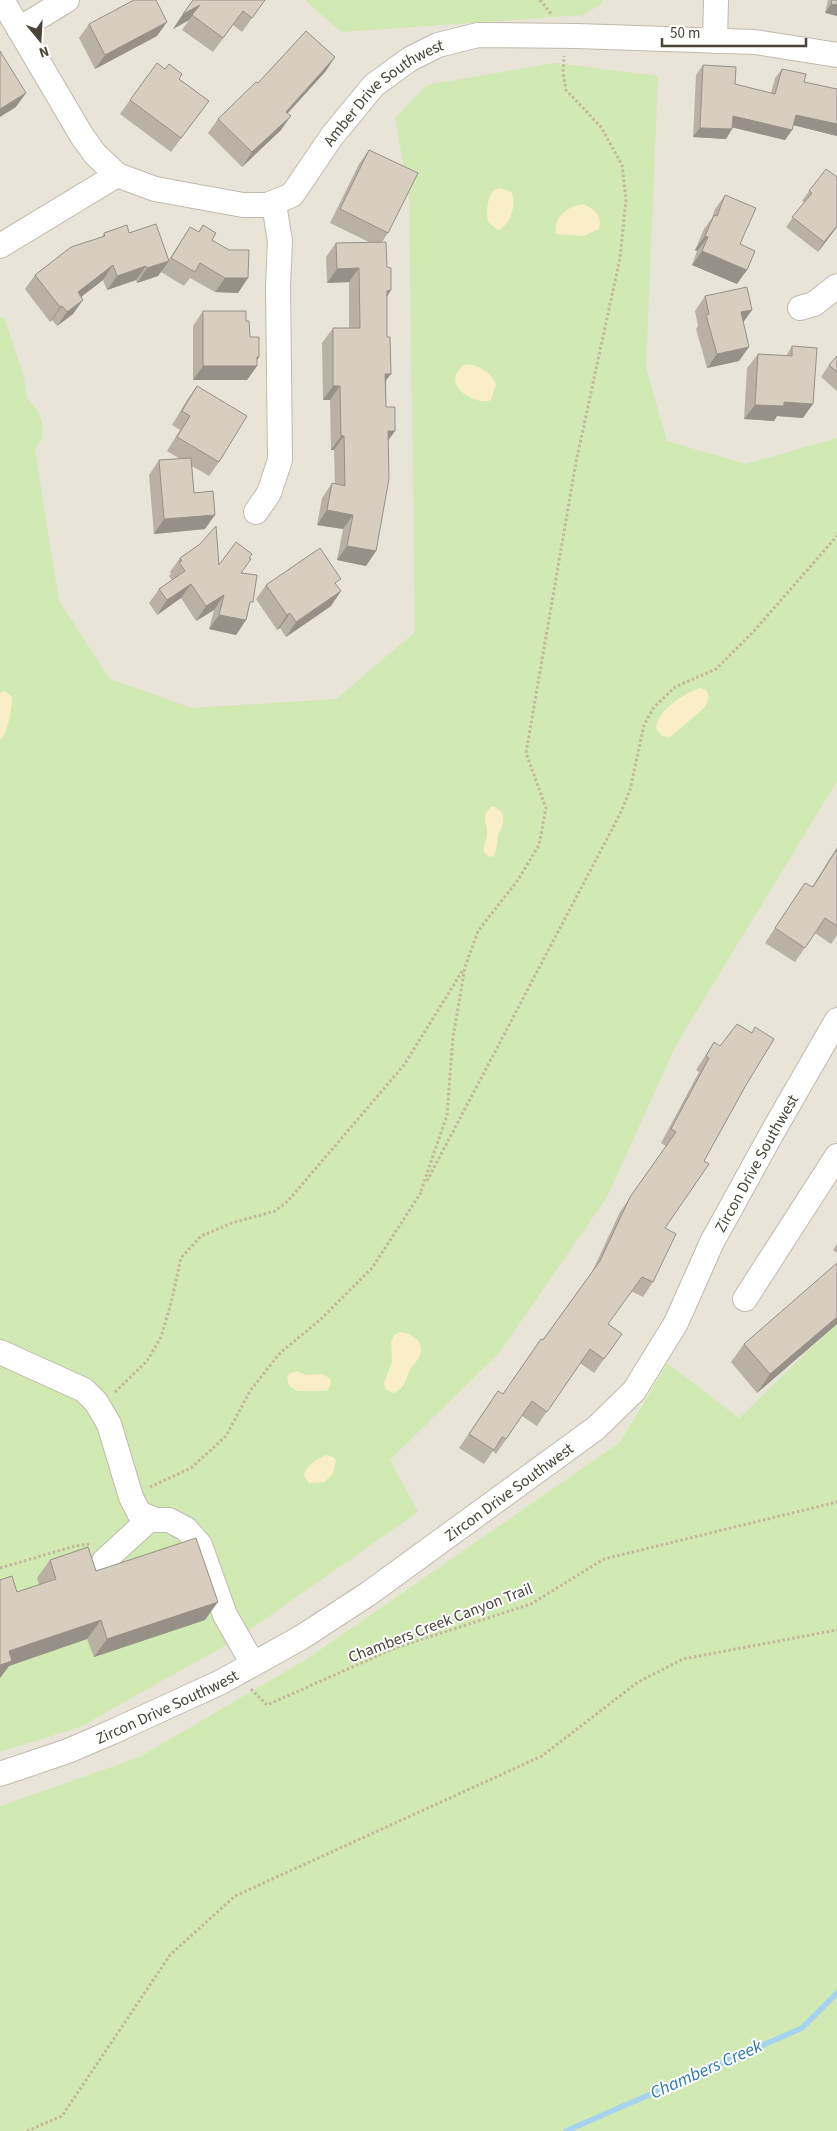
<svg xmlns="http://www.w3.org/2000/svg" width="837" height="2131" viewBox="0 0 837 2131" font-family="'Source Sans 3',sans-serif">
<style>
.residential{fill:#e9e4d8}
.green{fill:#d1e9b3}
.sand{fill:#f9eec7}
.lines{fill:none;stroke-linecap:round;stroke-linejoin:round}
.stream{stroke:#a7d3f1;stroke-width:5.5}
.minor-casing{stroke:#c1baac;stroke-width:26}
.path{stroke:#c3b69d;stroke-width:3;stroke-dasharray:2.5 2.5;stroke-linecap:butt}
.minor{stroke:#fff;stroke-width:24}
.wall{fill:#b9b1a4}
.shaded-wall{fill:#969086}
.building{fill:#d7cebf;stroke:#969086}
.labels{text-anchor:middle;stroke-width:4;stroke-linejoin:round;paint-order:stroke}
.street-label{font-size:16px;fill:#494338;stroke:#fff}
.water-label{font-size:18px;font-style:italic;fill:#2e78af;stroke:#fff}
</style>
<rect width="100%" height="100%" fill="#f5f2ea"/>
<polygon class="residential" points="0,0 837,0 837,1322 739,1418 666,1363 620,1442 308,1658 139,1757 0,1806"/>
<g class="green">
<polygon points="305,0 602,0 600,5 583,15 341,32"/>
<polygon points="555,63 658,76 646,368 667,441 746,464 837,438 837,781 676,1045 607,1197 499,1353 390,1460 418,1512 235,1640 80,1727 0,1752 0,318 4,317 24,377 27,398 38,411 43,426 42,438 35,450 59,601 110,679 192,708 336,699 415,632 409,197 395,118 427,85"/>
<polygon points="837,1322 837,2131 0,2131 0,1806 139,1757 308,1658 620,1442 667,1363 739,1418"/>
</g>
<g class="sand">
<path d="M500,188L511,192C518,203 510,226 498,230L488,222C486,212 487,198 494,190Z"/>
<path d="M582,204C594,208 603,216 599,229L584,236L556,234C553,217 567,207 582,204Z"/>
<path d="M466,364C478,365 491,372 496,384L491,400C476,407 436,383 466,364Z"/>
<path d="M700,688L705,689C711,695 708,702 704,708L670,737L662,736L656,728C657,710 685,693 700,688Z"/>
<path d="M5,691L12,697C12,707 8,735 0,739V693Z"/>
<path d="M493,806C510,815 502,824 498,837C497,844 497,849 494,856L490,857C479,851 485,845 487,836C489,824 478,816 493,806Z"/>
<path d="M400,1332C411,1333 425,1341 420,1355C418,1360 414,1364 411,1368C405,1378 406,1389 393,1393L386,1390L384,1383L392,1362L391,1342L394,1335Z"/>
<polygon points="297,1371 306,1375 321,1374 330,1378 331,1384 327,1391 298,1391 289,1386 287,1377 289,1374"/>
<path d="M326,1455L333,1457L336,1460L332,1475L324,1482L309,1483L304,1476C305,1466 317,1459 326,1455Z"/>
</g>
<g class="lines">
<polyline class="stream" points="566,2131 802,2028 837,1993"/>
<defs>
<g id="minor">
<path id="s1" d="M2,0L82,136L95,154L117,175L155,189L243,205H267L292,195L332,136L374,85L410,59L438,45L478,35L577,36L755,42L837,55"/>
<polyline points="19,29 67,0"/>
<polyline points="715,41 716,0"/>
<polyline points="0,246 117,175"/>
<polyline points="800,308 814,304 837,286"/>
<polyline points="256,512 269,493 280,460 278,287 280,241 274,204"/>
<polyline points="745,1299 837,1156"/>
<polyline points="0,1352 84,1390 96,1402 109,1424 131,1497 139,1513 155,1520 169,1520 186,1529 200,1545 225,1615 253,1664"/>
<polyline points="104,1561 151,1518"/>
<path id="s2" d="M0,1774L68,1751L112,1732L221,1682L302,1637L368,1594L596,1428L634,1391L676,1323L712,1242L772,1133L837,1020"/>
</g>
</defs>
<use href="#minor" class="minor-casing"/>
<g class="path">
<polyline points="540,0 552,15"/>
<polyline points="427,1181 620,814 630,790 644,725 654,707 675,687 716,669 754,631 837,536"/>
<polyline points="421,1191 447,1115 453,1037 465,967 478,931 518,880 539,845 546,808 526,753 576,462 620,258 626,200 622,165 601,127 566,90 563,73 564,56"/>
<polyline points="115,1392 147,1361 161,1337 171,1303 181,1258 201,1236 232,1223 275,1211 288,1201 404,1065 463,970"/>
<polyline points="150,1487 191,1468 226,1436 250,1391 280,1353 321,1319 372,1268 422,1191"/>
<polyline points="0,1568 75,1546 91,1544"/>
<polyline points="251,1689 267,1705 395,1648 531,1604 604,1559 837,1502"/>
<polyline points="27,2131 62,2116 170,1955 235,1896 542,1756 638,1682 683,1659 837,1630"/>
</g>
<use href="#minor" class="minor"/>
</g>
<g class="wall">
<polygon points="193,0 255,14 242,32 233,25 213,52 182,30 189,20 173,29"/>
<polygon points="828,0 837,0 825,13"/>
<polygon points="89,24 157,36 95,69 79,38"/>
<polygon points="335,57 325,72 288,113 281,130 242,167 208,133 218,119 258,83"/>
<polygon points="703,65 735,84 771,93 775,78 782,69 804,82 837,89 837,136 793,125 792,130 785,140 733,127 726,139 693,137 696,75"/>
<polygon points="179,79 209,101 171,152 120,114 130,100"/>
<polygon points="369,150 388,233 382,242 391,290 387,297 386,407 395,431 388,440 376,551 366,566 337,560 343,529 317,525 322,498 332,483 335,484 334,450 331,450 330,400 323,400 322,343 333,328 349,328 349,282 327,283 326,257 336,243 369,242 330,223 359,164"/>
<polygon points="837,177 837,227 818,252 786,227 804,202 802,201 809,191"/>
<polygon points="725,195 740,244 737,284 692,265 697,251 695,250 704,229 712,218 715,209"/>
<polygon points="203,225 212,240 238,293 215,292 190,278 184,286 161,272 163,269 158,276 137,283 136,280 107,290 103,280 81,297 73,314 57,326 52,320 50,322 25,289 35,275 102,237 104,233 129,233 168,261 190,227 198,232"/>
<polygon points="705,296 752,310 743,322 739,361 707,368 696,329 698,326 695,311"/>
<polygon points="203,311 246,321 250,337 257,360 257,366 247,380 193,380 193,326"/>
<polygon points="792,346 803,418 777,416 774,421 744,419 747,368 758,354 786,356"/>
<polygon points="837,356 837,391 821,377 829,365"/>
<polygon points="197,386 219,462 209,476 192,466 194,493 205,529 154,534 149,475 159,460 180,459 167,451 180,430 172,425 187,400"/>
<polygon points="180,558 219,565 242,573 249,608 246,620 236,635 209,629 214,610 196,621 181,598 157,615 149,603 159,589 172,580 169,576 171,574 170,572"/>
<polygon points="266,585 337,585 331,606 286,637 280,628 277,630 256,599"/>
<polygon points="837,847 837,935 831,944 815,933 795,962 765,943 805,883 812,887"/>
<polygon points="714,1042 746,1085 665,1228 653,1282 643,1297 631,1291 608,1324 622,1334 594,1373 580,1363 537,1426 522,1416 496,1454 493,1451 484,1464 459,1448 498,1391 503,1394 591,1274 620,1212 666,1146 661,1143 699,1072 696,1070"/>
<polygon points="837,1244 837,1253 833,1250"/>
<polygon points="837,1324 757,1393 731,1362 744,1344"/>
<polygon points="50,1560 96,1571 205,1620 94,1657 87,1639 9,1666 0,1678 0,1580 17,1592 39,1585 37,1578"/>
</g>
<g class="shaded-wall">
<polygon points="831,4 837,5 837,16 825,13"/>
<polygon points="200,5 189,20 173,29 183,14"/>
<polygon points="167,22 157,36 95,69 105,55"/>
<polygon points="335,57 325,72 276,126 286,112"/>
<polygon points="26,93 16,107 0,117 0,109"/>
<polygon points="796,115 837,124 837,136 789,124"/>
<polygon points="291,116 281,130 242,167 252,152"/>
<polygon points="733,116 792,130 785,140 726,126"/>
<polygon points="700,128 732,129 726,139 693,137"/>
<polygon points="837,226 837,227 818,252 824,242"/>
<polygon points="705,236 708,237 697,251 695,250"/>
<polygon points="702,251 747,270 737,284 692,265"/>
<polygon points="169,261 158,276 137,283 147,268"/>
<polygon points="113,265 103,280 68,307 78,292"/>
<polygon points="146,266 136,280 107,290 117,276"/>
<polygon points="359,268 349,282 327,283 337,269"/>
<polygon points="225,278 248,278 238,293 215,292"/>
<polygon points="391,290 381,305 387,291"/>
<polygon points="83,300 73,314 57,326 67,312"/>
<polygon points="62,306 52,320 50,322 60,307"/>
<polygon points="752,310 742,324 741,312"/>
<polygon points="749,347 739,361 707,368 717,354"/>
<polygon points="257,357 259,357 253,366 257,366 247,380 193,380 203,366"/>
<polygon points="385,374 391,374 380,388"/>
<polygon points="333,386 340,386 330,400 323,400"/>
<polygon points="784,402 813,404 803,418 777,416 774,421 744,419 755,405"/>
<polygon points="388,431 395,431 385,445"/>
<polygon points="341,436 344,436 334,450 331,450"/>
<polygon points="327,510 353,515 343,529 317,525"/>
<polygon points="215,515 205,529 154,534 164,519"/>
<polygon points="347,546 376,551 366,566 337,560"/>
<polygon points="191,584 181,598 157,615 167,600"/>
<polygon points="341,591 331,606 286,637 296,622"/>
<polygon points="224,595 214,610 196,621 206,606"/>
<polygon points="290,613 280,628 277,630 287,615"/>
<polygon points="219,615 246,620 236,635 209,629"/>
<polygon points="837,1317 837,1324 757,1393 770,1374"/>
<polygon points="218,1602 205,1620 94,1657 107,1639"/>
<polygon points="101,1620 87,1639 9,1666 0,1678 0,1664 9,1651"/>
</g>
<g class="building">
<polygon points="134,0 156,0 167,22 105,55 89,24"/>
<polygon points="193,0 265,0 252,18 243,11 223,38 192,15 200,5 183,14"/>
<polygon points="832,0 837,0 837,5 831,4"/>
<polygon points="306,31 335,57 286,112 291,116 252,152 218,119 256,82 258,83"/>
<polygon points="0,51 26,93 0,109"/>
<polygon points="157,63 165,69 169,64 182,74 179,79 209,101 181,138 130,100"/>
<polygon points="703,65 736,67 735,84 775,94 782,69 806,74 804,82 837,89 837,124 796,115 792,130 733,116 732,129 700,128"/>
<polygon points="369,150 418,173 388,233 340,209"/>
<polygon points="826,169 837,177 837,226 824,242 792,217 812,193 809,191"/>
<polygon points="725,195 756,208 740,244 755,251 747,270 702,251 708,237 705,236 714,215 717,216"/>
<polygon points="156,224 169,261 147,268 146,266 117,276 113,265 78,292 83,300 67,312 62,306 60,307 35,275 71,247 105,236 104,233 127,225 129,233"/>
<polygon points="203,225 216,233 212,240 229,250 249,250 248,278 225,278 200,263 195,272 171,258 190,227 199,232"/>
<polygon points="386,242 387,267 391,268 391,290 387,291 387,337 390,337 391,374 385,374 386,407 395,407 395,431 388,431 389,479 376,551 347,546 353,515 327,510 332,483 345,486 344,436 341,436 340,386 333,386 333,328 360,328 359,268 337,269 336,243"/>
<polygon points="747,287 752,310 741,312 749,347 717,354 706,315 709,314 705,296"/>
<polygon points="203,311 246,311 246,321 249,321 250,337 259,337 259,357 257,357 257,366 203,366"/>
<polygon points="792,346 817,348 813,404 784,402 784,406 755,405 758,354 792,356"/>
<polygon points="837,356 837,372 829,365"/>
<polygon points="197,386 247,416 219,462 177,437 190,416 182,411"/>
<polygon points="191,458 194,493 213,491 215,515 164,519 159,460"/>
<polygon points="216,526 219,565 236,542 252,554 249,558 251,559 241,573 257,575 253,602 250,602 246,620 219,615 224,595 206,606 191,584 167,600 159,589 185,571 179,562 182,561 180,558 200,544"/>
<polygon points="320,548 341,579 335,583 341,591 296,622 290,613 287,615 266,585"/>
<polygon points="837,849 837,926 825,918 805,948 775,928 805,883 813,887"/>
<polygon points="737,1024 752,1033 755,1027 774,1039 746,1085 704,1161 709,1164 665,1228 676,1234 653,1282 642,1277 608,1324 622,1334 604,1359 590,1349 547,1412 532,1401 506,1439 502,1437 494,1450 469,1434 498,1391 503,1394 541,1339 543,1340 600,1261 630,1197 676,1132 671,1129 709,1058 706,1056 714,1042 720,1046"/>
<polygon points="837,1263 837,1317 770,1374 744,1344"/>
<polygon points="196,1538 218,1602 107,1639 101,1620 9,1651 12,1661 0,1665 0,1580 12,1576 17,1592 56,1579 50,1560 88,1547 96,1571"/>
</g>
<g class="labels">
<g class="street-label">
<text dy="6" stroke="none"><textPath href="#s1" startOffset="531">Amber Drive Southwest</textPath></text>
<text dy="6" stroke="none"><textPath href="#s2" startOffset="1005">Zircon Drive Southwest</textPath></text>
<text dy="6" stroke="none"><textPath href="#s2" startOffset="585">Zircon Drive Southwest</textPath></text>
<text transform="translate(440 1622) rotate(-21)" y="6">Chambers Creek Canyon Trail</text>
<text dy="6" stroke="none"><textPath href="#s2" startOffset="180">Zircon Drive Southwest</textPath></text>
</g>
<g class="water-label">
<text transform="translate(706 2069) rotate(-24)" y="6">Chambers Creek</text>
</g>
</g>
<g transform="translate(40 40) rotate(162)" stroke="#ffffff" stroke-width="4" paint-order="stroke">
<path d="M0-4L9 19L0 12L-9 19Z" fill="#494338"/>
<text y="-8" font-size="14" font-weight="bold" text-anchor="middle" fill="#494338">N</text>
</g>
<path d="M662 38v8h144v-8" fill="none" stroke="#494338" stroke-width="2.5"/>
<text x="670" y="38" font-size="15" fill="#494338" stroke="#ffffff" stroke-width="4" paint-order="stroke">50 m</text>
</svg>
